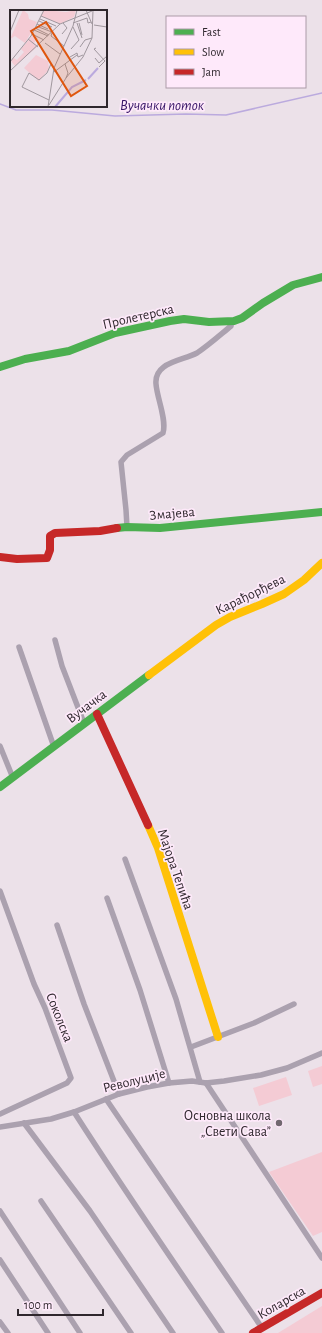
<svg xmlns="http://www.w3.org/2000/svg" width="322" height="1333" viewBox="0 0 322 1333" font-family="'Alegreya Sans',sans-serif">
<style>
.green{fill:#f4cbd4}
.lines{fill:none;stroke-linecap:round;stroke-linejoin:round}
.stream{stroke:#bbaade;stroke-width:1.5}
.street{stroke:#aba1af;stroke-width:5.5}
.fast{stroke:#4caf50;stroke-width:8}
.slow{stroke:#ffc107;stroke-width:8}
.jam{stroke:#c62828;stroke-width:8}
.poi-dot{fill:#71686f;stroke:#fee9fa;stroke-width:1.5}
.labels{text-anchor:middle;stroke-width:3.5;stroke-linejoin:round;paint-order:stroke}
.street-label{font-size:14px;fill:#2f272d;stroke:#fee9fa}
.poi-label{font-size:14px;fill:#2f272d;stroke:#fee9fa;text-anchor:end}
.water-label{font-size:15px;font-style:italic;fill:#371567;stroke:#fee9fa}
.inset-river{fill:none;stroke:#bbaade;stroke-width:2}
.inset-road{fill:none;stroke:#a0979e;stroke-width:1}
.view{fill:#df560e;fill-opacity:0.15;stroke:#df560e;stroke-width:2}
.inset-edge{fill:none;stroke:#2f272d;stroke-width:2}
</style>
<rect width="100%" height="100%" fill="#ece1e9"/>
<g class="green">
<polygon points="322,1066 322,1084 313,1087 308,1071"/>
<polygon points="286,1077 292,1095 259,1106 253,1088"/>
<polygon points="322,1152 322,1232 313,1236 269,1172"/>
<polygon points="322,1306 322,1333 278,1333"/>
</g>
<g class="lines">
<polyline class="stream" points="0,104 16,110 52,110 115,116 186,114 226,115 322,93"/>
<g class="street">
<path d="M127,527L126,510L121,462L127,455L163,433C167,420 157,398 156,384C154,362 182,361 197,353C209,345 220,335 231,326L232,321"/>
<polyline points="55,640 62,666 84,723"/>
<polyline points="19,647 54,747"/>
<polyline points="0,746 13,778"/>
<polyline points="125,859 176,999 200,1082"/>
<polyline points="0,891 34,984 45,1008 71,1078 67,1083 0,1114"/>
<polyline points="107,898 140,990 169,1083"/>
<polyline points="57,925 84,1004 119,1094"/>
<polyline points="191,1047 254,1023 294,1004"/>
<polyline points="206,1083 322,1258"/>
<polyline points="106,1099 262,1328"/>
<path d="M74,1112C122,1187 172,1260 222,1333"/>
<polyline points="24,1123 90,1211 173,1333"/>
<polyline points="0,1127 51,1119 74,1112 119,1094 147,1087 169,1083 192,1081 206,1083 224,1081 261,1075 287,1068 322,1053"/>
<polyline points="41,1201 131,1333"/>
<polyline points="0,1211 80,1333"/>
<polyline points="0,1260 48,1333"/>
<polyline points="0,1322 8,1333"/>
</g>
<g class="fast">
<polyline points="0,367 25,359 69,351 115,333 170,321 184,319 209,322 234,321 242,318 263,303 293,285 322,277"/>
<polyline points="117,528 127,527 160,528 322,512"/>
<polyline points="0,787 149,675"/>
</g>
<g class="slow">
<polyline points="149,675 216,625 230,617 262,604 284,594 304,580 322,563"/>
<polyline points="148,825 158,848 218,1037"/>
</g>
<g class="jam">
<polyline points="0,557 17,559 47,558 50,550 50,536 55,533 100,531 117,528"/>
<polyline points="97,714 148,825"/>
<polyline points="253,1333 322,1293"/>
</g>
</g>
<circle class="poi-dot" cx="279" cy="1123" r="4"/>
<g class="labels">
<g class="street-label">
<text transform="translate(138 316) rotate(-13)" y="5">Пролетерска</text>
<text transform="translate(172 513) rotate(-5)" y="5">Змајева</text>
<text transform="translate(250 594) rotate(-26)" y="5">Карађорђева</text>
<text transform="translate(86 706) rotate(-37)" y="5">Вучачка</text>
<text transform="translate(176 869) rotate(71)" y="5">Мајора Тепића</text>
<text transform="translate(60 1017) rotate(68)" y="5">Соколска</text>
<text transform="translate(134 1080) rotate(-14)" y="5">Револуције</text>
<text transform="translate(281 1302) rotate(-30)" y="5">Коларска</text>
</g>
<g class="poi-label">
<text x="271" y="1120">Основна школа<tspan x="271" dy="16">„Свети Сава”</tspan></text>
</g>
<g class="water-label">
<text x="162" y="110">Вучачки поток</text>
</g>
</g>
<g transform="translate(10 10)">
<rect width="97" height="97" fill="#ece1e9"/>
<path d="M13,0L18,4L19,9L27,12L15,33L5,26L0,29ZM34,0L56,2L66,0L64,7L50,14L31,6ZM23,25L28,28L24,33L28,36L5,56L1,51L4,48L7,50L14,42L11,39ZM26,45L38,51L39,59L29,71L14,58Z" fill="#f4cbd4"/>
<path class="inset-river" d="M78,69L88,58M45,97L62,77L76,70"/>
<path class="inset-road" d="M76,0L82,14M31,6L50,14M30,9L46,16M29,11L42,17M63,13L77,8L78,13L81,12M67,13L72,28M69,13L72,25M27,14L38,19M84,15L97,17M26,16L42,22M25,18L39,25M24,20L38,26M0,22L9,0M42,23L41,26L54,36M22,24L34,30M52,24L57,18L53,13M18,29L28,37M35,33L50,44M70,37L75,30L82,28M86,38L84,39L95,51L89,57M61,39L69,30L63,17M60,47L67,43L68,47L73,45M85,48L89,53L97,46M0,52L21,26L34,0M55,54L58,63L56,68M0,61L50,14L82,1M44,62L67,45M12,77L19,63L29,70L37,63L41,54M12,77L39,90M39,95L56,68L73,47L82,28L83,0M38,97L44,58L63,16L67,0"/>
<path class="view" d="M36,12L77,76L61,86L21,21Z"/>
<rect width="97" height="97" class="inset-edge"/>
</g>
<rect x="166" y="16" width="140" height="72" fill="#fee9fa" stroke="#ab9ba8"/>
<rect x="174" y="29" width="20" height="6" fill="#4caf50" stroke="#ab9ba8"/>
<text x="202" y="36" font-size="12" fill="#2f272d">Fast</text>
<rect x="174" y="49" width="20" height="6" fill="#ffc107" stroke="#ab9ba8"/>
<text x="202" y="56" font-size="12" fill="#2f272d">Slow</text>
<rect x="174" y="69" width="20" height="6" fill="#c62828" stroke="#ab9ba8"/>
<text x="202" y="76" font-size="12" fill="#2f272d">Jam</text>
<path d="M18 1309v6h85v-6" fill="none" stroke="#2f272d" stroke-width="2"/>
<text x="24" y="1309" font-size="12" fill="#2f272d" stroke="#fee9fa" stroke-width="3" paint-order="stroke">100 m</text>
</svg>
